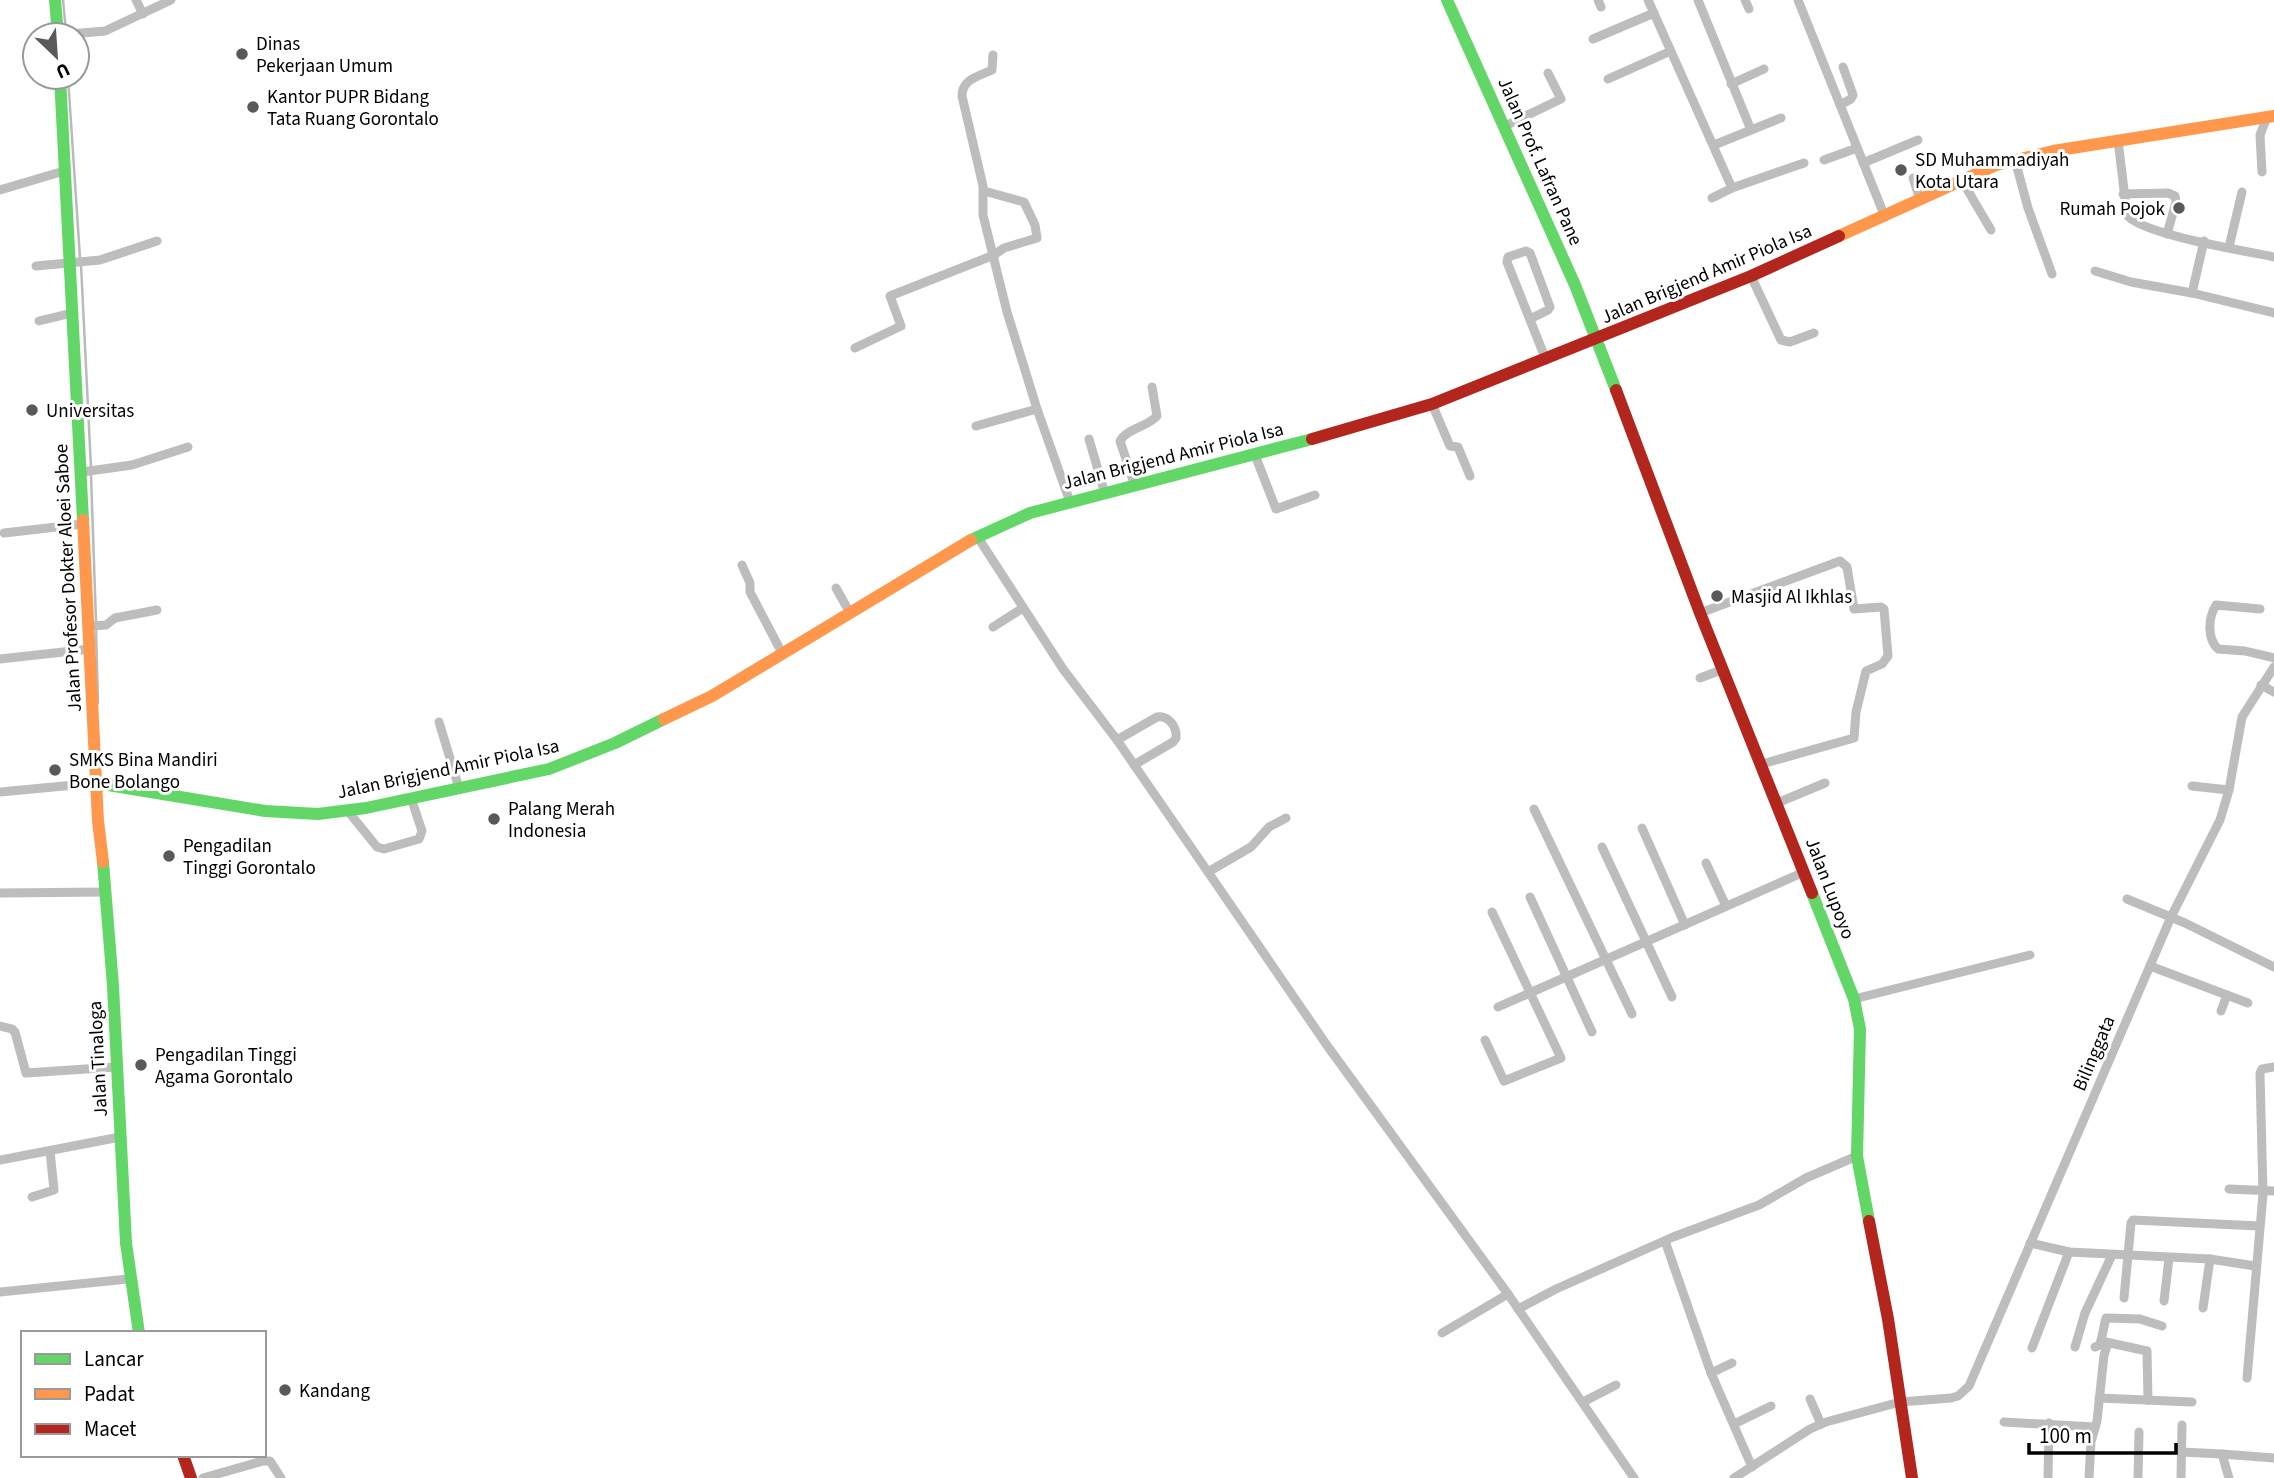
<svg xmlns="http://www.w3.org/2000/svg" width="2274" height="1478" viewBox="0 0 2274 1478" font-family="'Source Sans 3',sans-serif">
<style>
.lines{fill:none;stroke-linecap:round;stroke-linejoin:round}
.stream{stroke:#bababa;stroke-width:2.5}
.street{stroke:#bdbdbd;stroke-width:9}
.fast{stroke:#63d668;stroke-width:12}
.slow{stroke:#ff974d;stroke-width:12}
.jam{stroke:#b3261e;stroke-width:12}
.poi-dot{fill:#595959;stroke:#fff;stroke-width:2.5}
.labels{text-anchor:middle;stroke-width:6;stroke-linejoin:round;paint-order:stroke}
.poi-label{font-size:19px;fill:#000;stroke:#fff;text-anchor:start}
.street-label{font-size:19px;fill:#000;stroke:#fff}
</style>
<rect width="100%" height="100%" fill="#fff"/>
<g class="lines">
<g class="stream">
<polyline points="63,0 66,32"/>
<polyline points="68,77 80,258"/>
<polyline points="81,265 91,468"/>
<polyline points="91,475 96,622"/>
<polyline points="96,629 98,703"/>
</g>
<g class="street">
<polyline points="136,0 143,14"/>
<polyline points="1598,0 1601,7"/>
<polyline points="1648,0 1732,188 1804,163"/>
<polyline points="1698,0 1751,130"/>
<polyline points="1745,0 1749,9"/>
<polyline points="1798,0 1885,217"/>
<polyline points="58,35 105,31 171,0"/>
<polyline points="1593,39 1654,13"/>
<path d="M993,55L992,70C979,76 962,79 962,96L983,186V215L1007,312L1037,409L1070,502"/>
<polyline points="1608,79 1671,51"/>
<polyline points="1731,84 1764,69"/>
<polyline points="1840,105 1851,99 1853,95 1843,67"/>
<polyline points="1505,126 1561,99 1548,73"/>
<path d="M2118,140L2127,215C2140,234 2246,251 2274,257"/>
<polyline points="1714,145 1781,118"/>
<polyline points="1824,160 1857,148"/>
<polyline points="2015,160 2028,208 2052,274"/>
<polyline points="1863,163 1918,140"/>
<polyline points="2262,172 2260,135 2267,117"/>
<polyline points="1913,178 1920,200"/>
<polyline points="1961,179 1991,230"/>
<polyline points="0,190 64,171"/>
<polyline points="2123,194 2168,193 2175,196 2176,202 2167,234"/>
<polyline points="1712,198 1732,188"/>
<polyline points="2229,247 2242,192"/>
<polyline points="36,266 100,260 157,241"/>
<polyline points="2095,271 2131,282 2192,293 2274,313"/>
<polyline points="1751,276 1781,340 1790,342 1814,333"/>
<polyline points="2192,293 2204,241"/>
<polyline points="1530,319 1548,310 1550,307 1530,253 1526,251 1508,257 1507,262 1546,360"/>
<polyline points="39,321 72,313"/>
<polyline points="855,348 901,326 890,296 994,255 1004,248 1037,238 1035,225 1024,202 984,191"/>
<polyline points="1432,404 1450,446 1458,447 1470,476"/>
<polyline points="976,426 1037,409"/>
<polyline points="1089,439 1105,494"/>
<polyline points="1255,455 1276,509 1315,495"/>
<polyline points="82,472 132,465 188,447"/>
<path d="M1135,486L1120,441C1128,428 1147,427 1157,416L1152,387"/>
<polyline points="4,533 83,524"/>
<polyline points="977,536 1063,669 1117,740 1208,872 1251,847 1269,827 1286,818"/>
<polyline points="742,565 750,583 750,592 782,653"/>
<polyline points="836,588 850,613"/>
<path d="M2260,609L2216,605C2208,618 2207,639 2218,649L2245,651L2274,658"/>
<polyline points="1700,613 1840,561 1847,567 1854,609 1881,607 1884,609 1888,656 1882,664 1866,671 1856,712 1854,738 1762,764"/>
<polyline points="89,626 106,625 115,618 157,610"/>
<polyline points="993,627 1023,608"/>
<polyline points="0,659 90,649"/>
<polyline points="1700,678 1724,669"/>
<polyline points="2261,685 2274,692"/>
<polyline points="439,722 459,788"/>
<path d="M1117,740L1157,717C1169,715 1177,727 1176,738L1173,742L1134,765"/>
<polyline points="2192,786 2229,790"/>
<polyline points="0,792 96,783"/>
<polyline points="1777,803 1825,783"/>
<polyline points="1534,809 1632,1014"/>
<polyline points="347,810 377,847 384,849 419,839 422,831 411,798"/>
<polyline points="1642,828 1685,925"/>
<polyline points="1602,847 1672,997"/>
<polyline points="1706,863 1726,906"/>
<polyline points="1208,872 1326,1044 1508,1294 1634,1478"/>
<polyline points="0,893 106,892"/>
<polyline points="1530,897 1592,1032"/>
<polyline points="2127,899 2185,923 2274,967"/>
<polyline points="2150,966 2248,1003"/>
<polyline points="1854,999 2030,955"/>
<polyline points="1498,1007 1804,872"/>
<polyline points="2221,1011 2227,995"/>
<polyline points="0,1026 12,1029 15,1032 26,1073 116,1067"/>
<polyline points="1485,1040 1504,1081 1561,1058 1492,912"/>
<polyline points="0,1160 120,1137"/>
<polyline points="2229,1189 2274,1191"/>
<polyline points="32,1197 54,1190 50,1151"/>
<polyline points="1665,1241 1711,1373 1752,1467"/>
<polyline points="2030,1243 2069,1252 2210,1259 2255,1266"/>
<polyline points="0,1292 128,1279"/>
<polyline points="2124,1298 2131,1223 2133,1220 2259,1226"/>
<polyline points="2164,1301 2169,1258"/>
<polyline points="2203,1308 2210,1259"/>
<polyline points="1518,1309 1556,1289 1673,1237 1759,1205 1806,1178 1857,1156"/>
<polyline points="1442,1333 1508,1294"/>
<polyline points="2101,1341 2147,1351 2148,1400"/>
<polyline points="2075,1347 2085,1313 2112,1255"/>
<polyline points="2095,1347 2100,1345 2106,1318 2140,1319 2162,1326"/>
<polyline points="2032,1348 2069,1252"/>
<polyline points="1711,1373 1732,1363"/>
<polyline points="2247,1378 2263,1194 2260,1073 2262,1069 2274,1067"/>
<polyline points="2099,1398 2192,1402"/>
<polyline points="1810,1399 1821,1424"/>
<polyline points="1583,1402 1616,1385"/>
<polyline points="2004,1422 2095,1427"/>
<polyline points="1734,1424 1771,1406"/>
<polyline points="2181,1452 2222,1454"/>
<polyline points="203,1478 263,1461 270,1461 281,1478"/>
<polyline points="1734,1478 1810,1429 1826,1422 1900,1402 1951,1398 1958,1396 1969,1386 2171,917 2220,820 2229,790 2242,717 2274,667"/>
<polyline points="2048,1478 2049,1423"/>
<polyline points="2089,1478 2091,1442 2097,1421 2104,1355 2108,1343"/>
<polyline points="2138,1478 2139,1432"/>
<polyline points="2181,1478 2182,1425"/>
<polyline points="2229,1478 2222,1454 2274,1458"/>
</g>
<g class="fast">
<polyline points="55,0 58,35"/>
<polyline points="1447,0 1575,285 1616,390"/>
<polyline points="60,77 83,520"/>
<polyline points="971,540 1030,513 1312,439"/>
<polyline points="96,783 265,811 318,814 366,808 549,769 615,743 664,719"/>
<polyline points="103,862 113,986 126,1243 139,1333"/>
<polyline points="1812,893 1854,999 1860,1029 1857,1156 1869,1221"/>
</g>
<g class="slow">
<polyline points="1839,236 1996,165 2053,151 2274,116"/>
<polyline points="83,520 98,821 103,862"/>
<polyline points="664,719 712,696 971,540"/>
</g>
<g class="jam">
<polyline points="1616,390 1700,613 1812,893"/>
<polyline points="1312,439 1432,404 1751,276 1839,236"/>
<polyline points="1869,1221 1888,1319 1912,1478"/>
<polyline points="183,1455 191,1478"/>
</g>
</g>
<g class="poi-dot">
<circle cx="242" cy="54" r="7"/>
<circle cx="253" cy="107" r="7"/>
<circle cx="1901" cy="170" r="7"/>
<circle cx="2179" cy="208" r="7"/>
<circle cx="32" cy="410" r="7"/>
<circle cx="1717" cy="596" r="7"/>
<circle cx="55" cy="770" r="7"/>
<circle cx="494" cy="819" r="7"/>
<circle cx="169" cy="856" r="7"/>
<circle cx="141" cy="1065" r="7"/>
<circle cx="285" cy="1390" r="7"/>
</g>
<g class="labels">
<g class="poi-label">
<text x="256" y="50">Dinas<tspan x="256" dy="22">Pekerjaan Umum</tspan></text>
<text x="267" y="103">Kantor PUPR Bidang<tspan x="267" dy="22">Tata Ruang Gorontalo</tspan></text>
<text x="1915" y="166">SD Muhammadiyah<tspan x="1915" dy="22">Kota Utara</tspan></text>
<text x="2165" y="215" text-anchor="end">Rumah Pojok</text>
<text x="46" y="417">Universitas</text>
<text x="1731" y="603">Masjid Al Ikhlas</text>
<text x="69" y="766">SMKS Bina Mandiri<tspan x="69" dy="22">Bone Bolango</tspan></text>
<text x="508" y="815">Palang Merah<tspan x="508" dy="22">Indonesia</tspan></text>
<text x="183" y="852">Pengadilan<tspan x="183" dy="22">Tinggi Gorontalo</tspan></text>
<text x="155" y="1061">Pengadilan Tinggi<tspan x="155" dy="22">Agama Gorontalo</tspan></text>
<text x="299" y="1397">Kandang</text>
</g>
<g class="street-label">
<text transform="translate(1541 161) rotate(66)" y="7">Jalan Prof. Lafran Pane</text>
<text transform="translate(1706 273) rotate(-23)" y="7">Jalan Brigjend Amir Piola Isa</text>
<text transform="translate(1173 455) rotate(-14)" y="7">Jalan Brigjend Amir Piola Isa</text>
<text transform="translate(67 578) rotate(-93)" y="7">Jalan Profesor Dokter Aloei Saboe</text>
<text transform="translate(448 768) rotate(-12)" y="7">Jalan Brigjend Amir Piola Isa</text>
<text transform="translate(1831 888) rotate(69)" y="7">Jalan Lupoyo</text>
<text transform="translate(2093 1053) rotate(-67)" y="7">Bilinggata</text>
<text transform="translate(97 1059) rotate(-93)" y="7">Jalan Tinaloga</text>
</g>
</g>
<rect x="21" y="1331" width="245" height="126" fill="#ffffff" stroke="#999999" stroke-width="2"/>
<rect x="35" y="1354" width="35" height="10" fill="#63d668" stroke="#999999" stroke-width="2"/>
<text x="84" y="1366" font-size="21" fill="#000000">Lancar</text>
<rect x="35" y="1389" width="35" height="10" fill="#ff974d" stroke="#999999" stroke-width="2"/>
<text x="84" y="1401" font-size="21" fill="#000000">Padat</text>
<rect x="35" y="1424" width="35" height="10" fill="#b3261e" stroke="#999999" stroke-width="2"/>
<text x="84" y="1436" font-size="21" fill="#000000">Macet</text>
<g transform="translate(56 56) rotate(155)"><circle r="33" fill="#ffffff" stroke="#999999" stroke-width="2"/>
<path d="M0-5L12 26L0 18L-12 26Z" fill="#595959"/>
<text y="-10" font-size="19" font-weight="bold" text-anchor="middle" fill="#000000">U</text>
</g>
<path d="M2029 1443v10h147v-10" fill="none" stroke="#000000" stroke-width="3.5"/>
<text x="2039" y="1443" font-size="21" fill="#000000" stroke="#ffffff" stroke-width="5" paint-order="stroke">100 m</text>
</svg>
